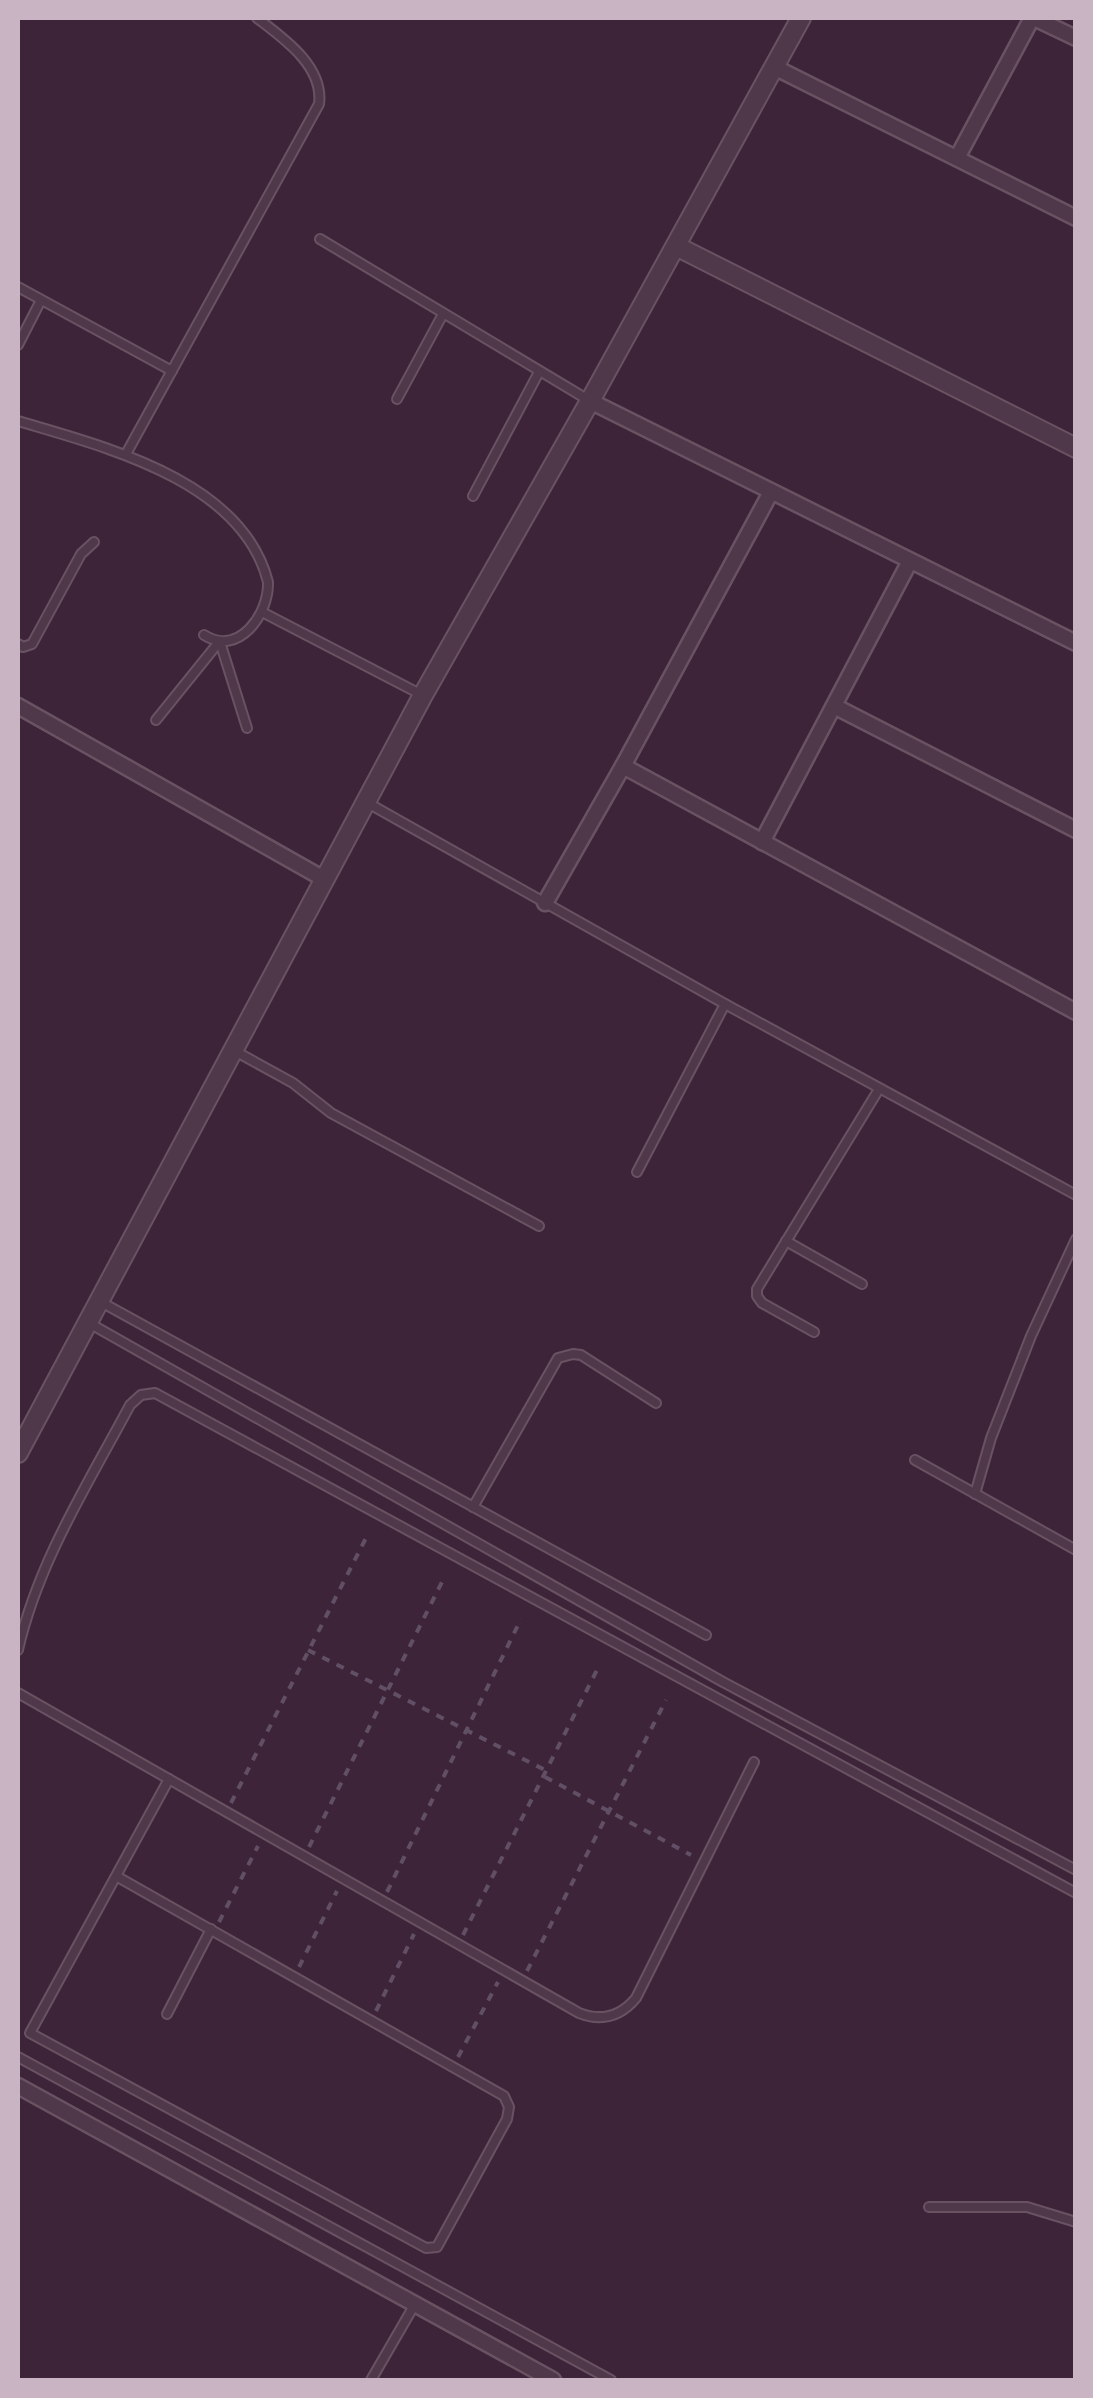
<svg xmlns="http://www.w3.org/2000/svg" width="1093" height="2398" viewBox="0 0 1093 2398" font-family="'Golos Text',sans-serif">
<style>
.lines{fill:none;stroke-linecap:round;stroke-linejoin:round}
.service-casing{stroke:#695363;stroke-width:12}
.minor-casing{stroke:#695363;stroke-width:19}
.tertiary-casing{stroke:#695363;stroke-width:22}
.path{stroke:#614f66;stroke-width:4;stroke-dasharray:8 8;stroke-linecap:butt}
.service{stroke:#4e3849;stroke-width:8}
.minor{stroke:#4e3849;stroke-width:14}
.tertiary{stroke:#4e3849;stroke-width:18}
</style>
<rect width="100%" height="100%" fill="#3e2438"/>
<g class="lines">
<defs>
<g id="service">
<polyline points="320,239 590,401"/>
<polyline points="18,287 172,371"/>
<polyline points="18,345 41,300"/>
<polyline points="397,399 443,314"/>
<path d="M18,421C105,447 242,480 268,582C269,614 239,657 204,635"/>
<path d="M126,454L319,104C324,66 283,38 257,18"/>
<polyline points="473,496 539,372"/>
<polyline points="262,612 422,695"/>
<polyline points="220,642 247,728"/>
<polyline points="18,644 23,647 32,644 81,554 94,542"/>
<polyline points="156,720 219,642"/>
<polyline points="366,802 725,1004 1076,1195"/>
<polyline points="233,1050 293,1083 331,1113 539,1226"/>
<polyline points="637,1172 725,1004"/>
<polyline points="786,1241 862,1284"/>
<polyline points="101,1302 706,1635"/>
<polyline points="89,1323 723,1682 1076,1870"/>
<polyline points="814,1332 762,1303 757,1296 757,1289 879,1089"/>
<polyline points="915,1460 1076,1550"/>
<polyline points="975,1494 991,1438 1031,1336 1076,1239"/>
<polyline points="473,1507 558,1358 573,1354 581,1355 656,1403"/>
<path d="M18,1650C38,1562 88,1484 130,1405L141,1395L155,1393L1076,1893"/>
<path d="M18,1693L579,2013C602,2022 621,2016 636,1998L754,1762"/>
<polyline points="116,1876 504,2096 509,2107 507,2119 437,2247 426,2248 30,2033 169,1779"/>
<polyline points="167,2014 211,1929"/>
<polyline points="18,2057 611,2380"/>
<polyline points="929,2207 1027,2207 1076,2222"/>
<polyline points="371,2380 415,2304"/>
</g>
<g id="minor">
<polyline points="1034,18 1076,38"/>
<polyline points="774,67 1076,218"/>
<polyline points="957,158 1032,18"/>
<polyline points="590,401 1076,643"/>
<polyline points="18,706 324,879"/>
<polyline points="834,706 1076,830"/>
<polyline points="623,766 1076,1012"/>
<polyline points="762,842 910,561"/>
<polyline points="545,903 623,766 771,492"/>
<polyline points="18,2086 553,2380"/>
</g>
<g id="tertiary">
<polyline points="676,246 1076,448"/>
<polyline points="18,1453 423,695 590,401 801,18"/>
</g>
</defs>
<use href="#service" class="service-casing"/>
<use href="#minor" class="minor-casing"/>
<use href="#tertiary" class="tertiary-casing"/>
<g class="path">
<polyline points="308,1650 545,1770"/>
<polyline points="545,1777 691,1855"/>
<polyline points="231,1803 367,1536"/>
<polyline points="309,1847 443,1580"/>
<polyline points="387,1892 521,1619"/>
<polyline points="219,1922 258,1846"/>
<polyline points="463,1935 600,1664"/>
<polyline points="299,1967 337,1891"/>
<polyline points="527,1971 666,1700"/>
<polyline points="376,2011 414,1934"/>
<polyline points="458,2057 498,1982"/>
</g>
<use href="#service" class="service"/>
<use href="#minor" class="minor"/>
<use href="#tertiary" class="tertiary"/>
</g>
<rect width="1093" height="2398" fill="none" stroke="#c9b4c3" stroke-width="40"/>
</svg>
